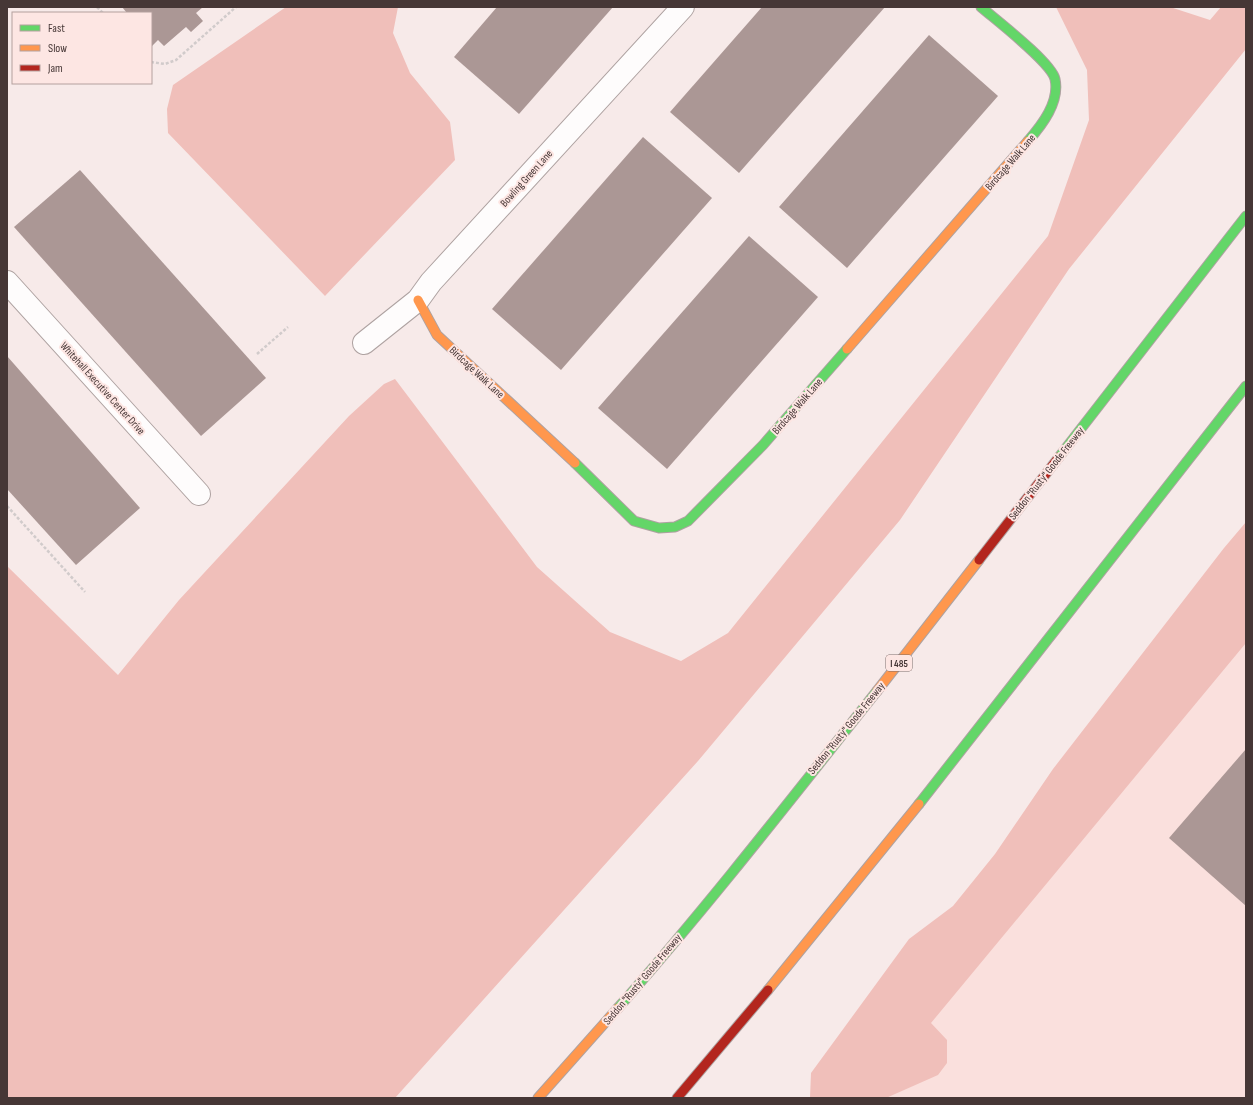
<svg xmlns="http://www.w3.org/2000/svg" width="1253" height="1105" viewBox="0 0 1253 1105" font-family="'Sofia Sans Condensed',sans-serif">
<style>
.built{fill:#fae0dd}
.forest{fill:#f0bfba}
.building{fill:#ab9795}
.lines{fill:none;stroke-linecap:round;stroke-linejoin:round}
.street-casing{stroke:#aea2a1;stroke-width:24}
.fast-casing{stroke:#aea2a1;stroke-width:11}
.slow-casing{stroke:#aea2a1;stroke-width:11}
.jam-casing{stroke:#aea2a1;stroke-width:11}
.path{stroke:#d1cbcb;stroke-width:2.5;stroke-dasharray:3 2;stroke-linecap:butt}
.street{stroke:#fefcfc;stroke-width:22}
.fast{stroke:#63d668;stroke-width:9}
.slow{stroke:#ff974d;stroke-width:9}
.jam{stroke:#b3261e;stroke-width:9}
.labels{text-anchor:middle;stroke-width:4;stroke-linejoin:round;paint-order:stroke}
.shield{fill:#fde6e3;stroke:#7d6c6a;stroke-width:1}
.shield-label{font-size:10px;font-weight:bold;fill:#463736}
.street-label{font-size:11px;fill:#463736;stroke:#fde6e3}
</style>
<rect width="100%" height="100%" fill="#f7eae9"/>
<polygon class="built" points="1246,643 1246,1098 869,1098 930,1023"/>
<g class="forest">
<polygon points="286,7 398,7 393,33 410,73 450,122 455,160 325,296 168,133 167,109 173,85"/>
<polygon points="1056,7 1170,7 1210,20 1221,7 1246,7 1246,49 1069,269 900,520 698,761 395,1098 7,1098 7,566 118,675 179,600 349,416 384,384 395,379 537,567 610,632 681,661 728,633 1048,236 1089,120 1087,70"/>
<polygon points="1246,522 1246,643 931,1023 947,1040 947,1063 938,1075 886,1098 810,1098 811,1073 909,939 953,906 995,854 1053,769 1224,548"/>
</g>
<g class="building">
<polygon points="122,7 203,7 196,13 203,21 191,32 186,27 164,46 158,40 151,47 151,13 127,13"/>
<polygon points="497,7 613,7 519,114 454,57"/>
<polygon points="762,7 885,7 739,173 670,112"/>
<polygon points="929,35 998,96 847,268 779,207"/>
<polygon points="643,137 712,198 561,370 492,309"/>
<polygon points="80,170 266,378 201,436 14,227"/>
<polygon points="749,236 818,297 667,469 598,408"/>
<polygon points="7,356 140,508 76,565 7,489"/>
<polygon points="1246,749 1246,906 1169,838"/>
</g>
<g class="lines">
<defs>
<g id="street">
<polyline points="7,282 199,494"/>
<polyline points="364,343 418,300 431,282 683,7"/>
</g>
<g id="fast">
<path d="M981,7C996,20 1051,62 1055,79C1060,102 1042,125 1028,141"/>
<polyline points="1059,457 1246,216"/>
<polyline points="575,463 634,521 659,528 675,527 688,521 763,445 847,349"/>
<polyline points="919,804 1246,386"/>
<path d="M618,1008C708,906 792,798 877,691"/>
</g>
<g id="slow">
<polyline points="418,300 437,335 575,463"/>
<polyline points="847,349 1028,141"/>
<polyline points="877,691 979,560"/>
<polyline points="768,990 919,804"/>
<polyline points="538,1098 618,1008"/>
</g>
<g id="jam">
<polyline points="979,560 1059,457"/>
<polyline points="677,1098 768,990"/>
</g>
</defs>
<use href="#street" class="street-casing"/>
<use href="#fast" class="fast-casing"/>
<use href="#slow" class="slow-casing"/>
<use href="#jam" class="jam-casing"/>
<g class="path">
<polyline points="97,7 103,13"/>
<polyline points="151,62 165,64 176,60 236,7"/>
<polyline points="257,354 288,327"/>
<polyline points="7,506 85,592"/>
</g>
<use href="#street" class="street"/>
<use href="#fast" class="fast"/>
<use href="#slow" class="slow"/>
<use href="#jam" class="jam"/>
</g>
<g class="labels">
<rect class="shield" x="886" y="655" width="26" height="16" rx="3"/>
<g class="shield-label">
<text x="899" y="667">I 485</text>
</g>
<g class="street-label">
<text transform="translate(1010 162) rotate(-49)" y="4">Birdcage Walk Lane</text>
<text transform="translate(526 178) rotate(-48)" y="4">Bowling Green Lane</text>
<text transform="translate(477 372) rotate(43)" y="4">Birdcage Walk Lane</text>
<text transform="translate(103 388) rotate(48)" y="4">Whitehall Executive Center Drive</text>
<text transform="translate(797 406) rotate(-49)" y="4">Birdcage Walk Lane</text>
<text transform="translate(1046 473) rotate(-52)" y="4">Seddon "Rusty" Goode Freeway</text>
<text transform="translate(846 728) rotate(-51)" y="4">Seddon "Rusty" Goode Freeway</text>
<text transform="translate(642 979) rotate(-50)" y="4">Seddon "Rusty" Goode Freeway</text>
</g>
</g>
<rect width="1253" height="1105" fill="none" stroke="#463736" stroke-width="16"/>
<rect x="12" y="12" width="140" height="72" fill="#fde6e3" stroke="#b4a09e"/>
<rect x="20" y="25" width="20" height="6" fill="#63d668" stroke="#b4a09e"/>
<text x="48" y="32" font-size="12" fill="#463736">Fast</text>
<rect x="20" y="45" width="20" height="6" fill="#ff974d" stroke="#b4a09e"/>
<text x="48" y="52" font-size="12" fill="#463736">Slow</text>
<rect x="20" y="65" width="20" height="6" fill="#b3261e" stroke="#b4a09e"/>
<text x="48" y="72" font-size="12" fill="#463736">Jam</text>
</svg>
